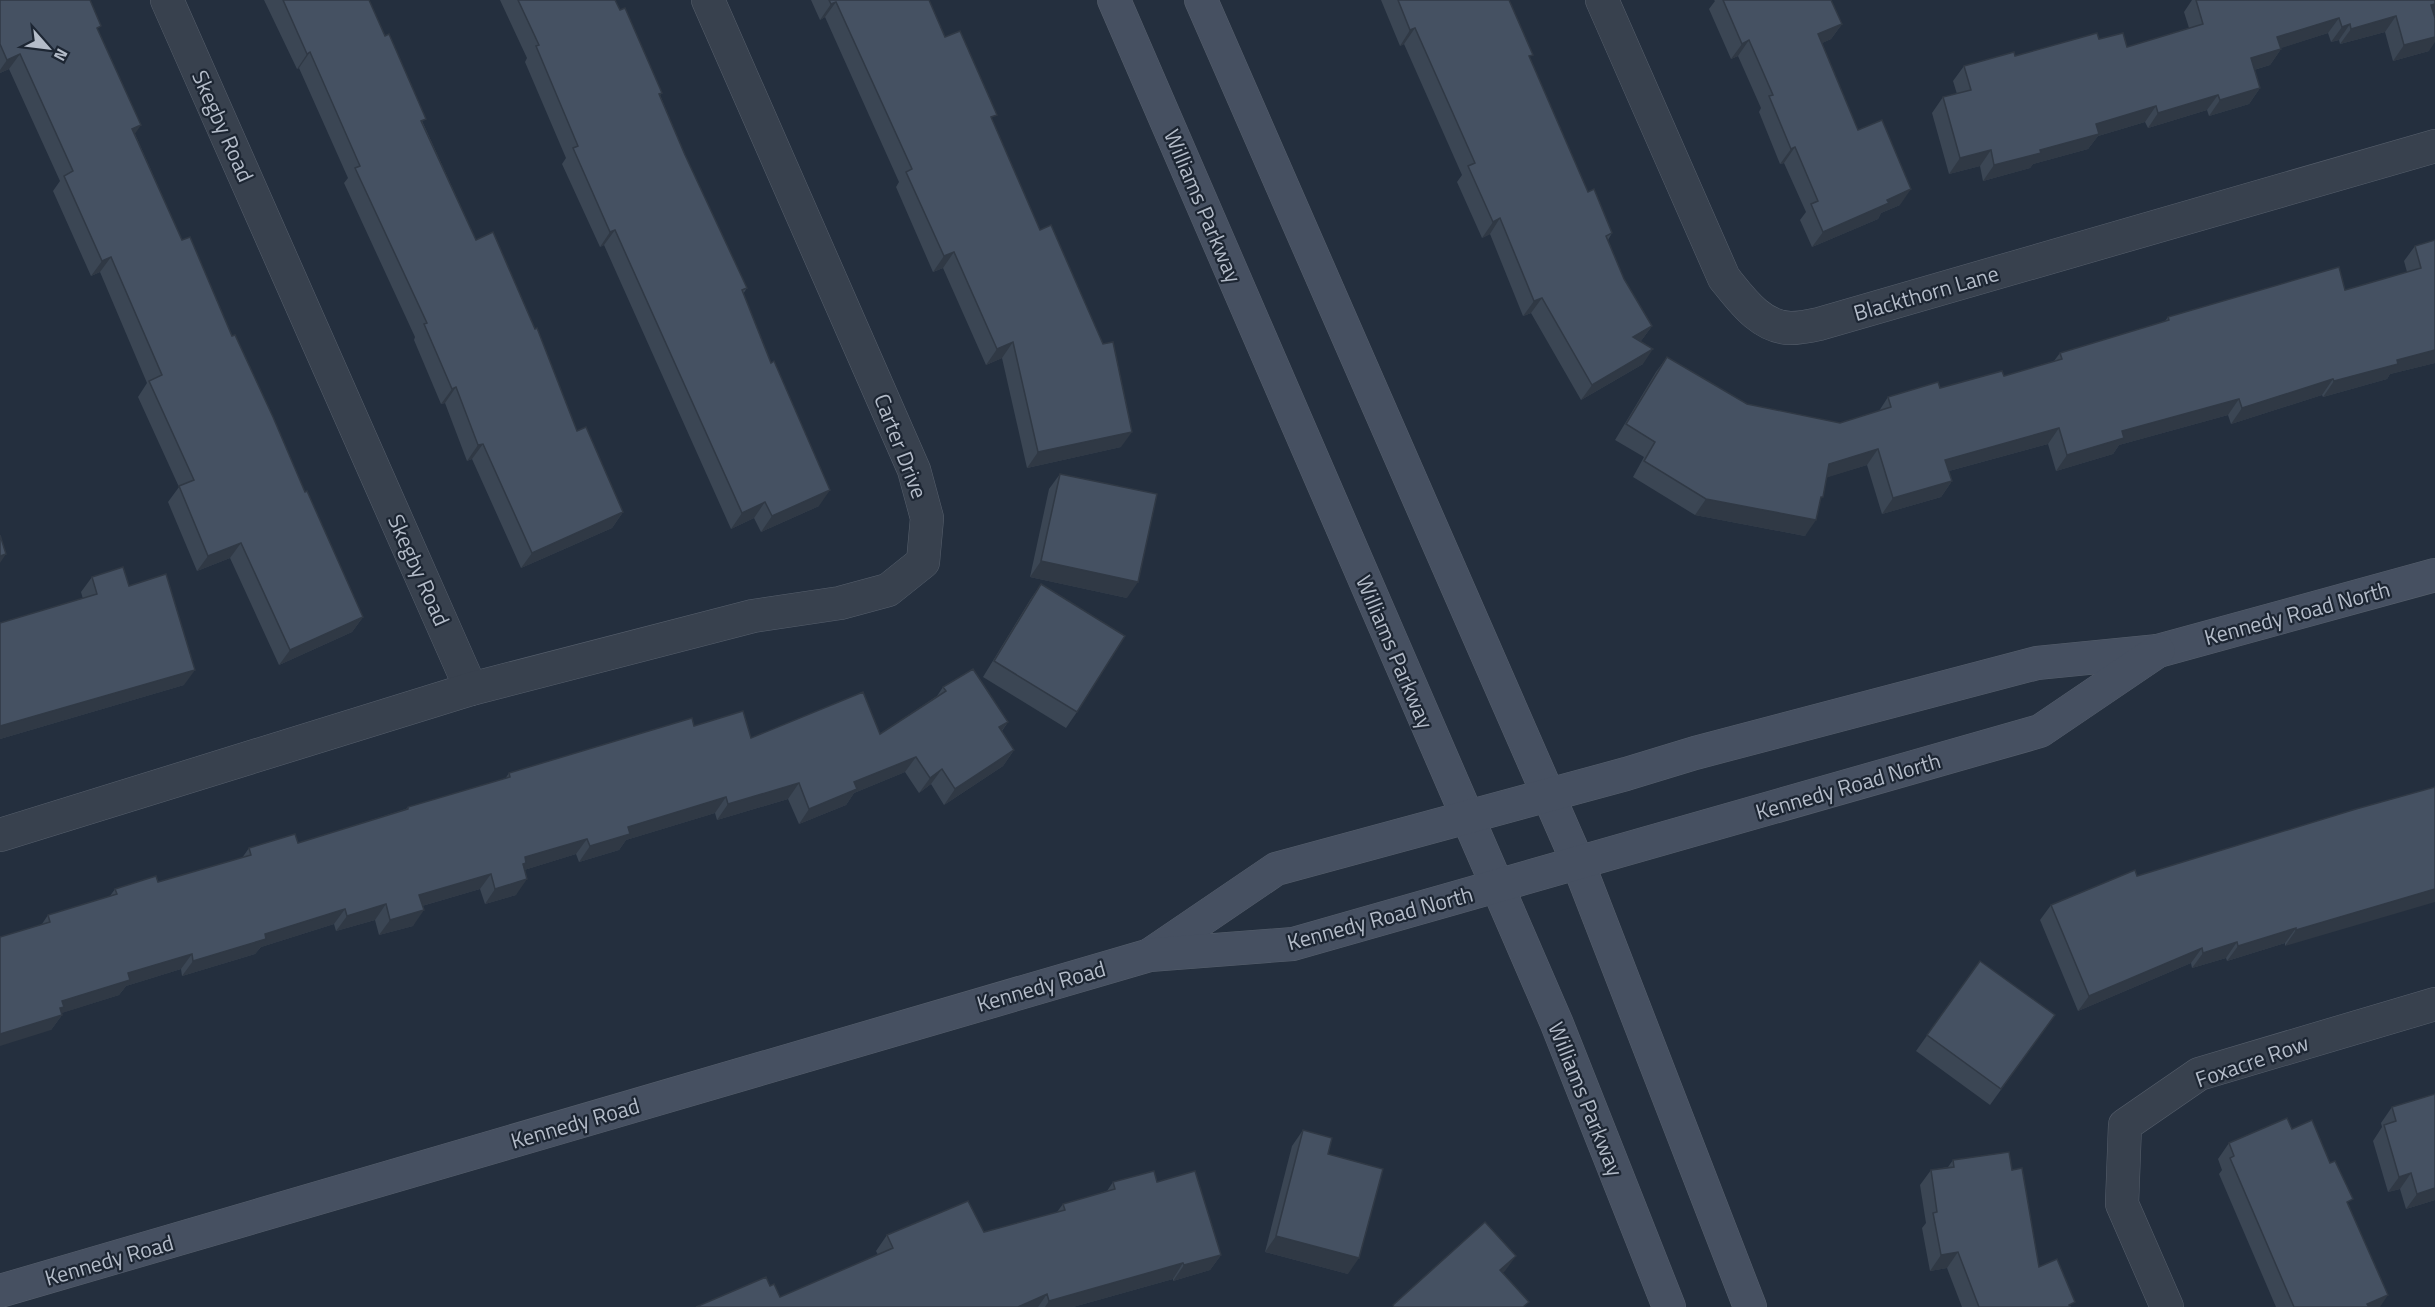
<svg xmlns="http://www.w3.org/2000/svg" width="2435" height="1307" viewBox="0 0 2435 1307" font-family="'Titillium Web',sans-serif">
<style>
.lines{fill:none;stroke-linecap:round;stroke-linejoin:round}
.minor-casing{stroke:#565f6c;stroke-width:34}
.secondary-casing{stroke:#565f6c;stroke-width:34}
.minor{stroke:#38414e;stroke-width:33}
.secondary{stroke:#465061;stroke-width:33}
.wall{fill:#3b4654}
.shaded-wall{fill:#303945}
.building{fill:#455162;stroke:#303945;stroke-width:1.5}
.labels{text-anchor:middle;stroke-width:4.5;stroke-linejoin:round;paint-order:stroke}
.street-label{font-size:22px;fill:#b4bcc9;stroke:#1d2633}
</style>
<rect width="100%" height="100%" fill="#242f3e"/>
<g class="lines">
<defs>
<g id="minor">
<polyline points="167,0 471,689"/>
<path d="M1602,0L1724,278C1741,299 1761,328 1791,328C1800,328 1810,326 1819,324L2435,146"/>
<polyline points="0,835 471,689 753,616 840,603 888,590 923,562 927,518 914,470 708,0"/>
<polyline points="2167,1307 2122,1204 2125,1125 2199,1074 2435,1004"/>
</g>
<g id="secondary">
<polyline points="1114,0 1557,1024 1669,1307"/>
<polyline points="1201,0 1578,863 1750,1307"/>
<polyline points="1151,954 1276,869 1626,774 1695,753 2037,663 2158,651 2435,575"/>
<polyline points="0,1291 1150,955 1293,944 2040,731 2158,651"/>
</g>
</defs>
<use href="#minor" class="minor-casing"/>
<use href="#secondary" class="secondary-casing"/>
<use href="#minor" class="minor"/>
<use href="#secondary" class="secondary"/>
</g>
<g class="wall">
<polygon points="0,0 98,30 135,134 182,240 232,336 363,617 352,632 279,665 230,558 197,571 168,502 179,487 138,397 147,383 100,272 91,276 53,191 60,181 9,69 0,73"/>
<polygon points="264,0 369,0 423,123 476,240 577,431 623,512 612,528 521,568 472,459 467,461 445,403 441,404 414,340 415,337 344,183 348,178 299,68 297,69"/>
<polygon points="500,0 615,0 662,93 660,95 685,155 747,288 743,294 819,506 761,532 754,518 731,529 604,245 600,247 562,164 566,158 525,62 527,58"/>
<polygon points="811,0 929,0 945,37 992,121 1121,447 1027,468 1002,358 986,365 943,268 933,272 896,187 899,182 825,17 820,20"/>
<polygon points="1381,0 1509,0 1530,58 1588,192 1612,233 1608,240 1624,279 1652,326 1641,341 1643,364 1581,400 1531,313 1523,316 1490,234 1482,238 1457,182 1462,175 1404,44 1400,46"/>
<polygon points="1714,0 1831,0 1842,24 1831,39 1822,43 1858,130 1900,205 1881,213 1878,219 1812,247 1800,220 1806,212 1784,163 1780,164 1759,112 1761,108 1738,56 1731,59 1709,9 1715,1"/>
<polygon points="2192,0 2435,0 2429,51 2393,61 2385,32 2340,44 2339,40 2331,42 2328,33 2280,48 2281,49 2270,65 2254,70 2260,88 2249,104 2209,116 2207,110 2148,128 2145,122 2098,136 2088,149 2033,164 2030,168 1983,181 1980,166 1949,174 1932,113 1943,97 1957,94 1953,81 1964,66 2099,39 2127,47 2189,28 2184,12"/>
<polygon points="2435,240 2435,363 2390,374 2387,379 2323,397 2322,395 2231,424 2228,415 2119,445 2113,454 2056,471 2048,444 1949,471 1952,481 1941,497 1882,514 1867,465 1827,477 1819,503 1805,536 1695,515 1633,477 1644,457 1615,440 1656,372 1667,357 1747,404 1840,423 1879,411 1888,397 2004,376 2054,361 2060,353 2165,321 2168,317 2345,290 2407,272 2404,261 2415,246"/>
<polygon points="1060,474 1127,598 1030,577 1049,489"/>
<polygon points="92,577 129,586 184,685 0,739 0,623 83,599 81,592"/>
<polygon points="1041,584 1077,712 1066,728 983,677 1030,600"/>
<polygon points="943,687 1008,722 1002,731 1014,750 1003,766 944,805 931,784 919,793 905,772 854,793 846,805 799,824 788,799 717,820 715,813 626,840 619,850 579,862 576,854 524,870 516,895 485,904 480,889 422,906 413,926 379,935 375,920 336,931 334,924 261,947 255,954 182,976 181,969 126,986 119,995 61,1013 62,1015 51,1030 42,924 48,915 110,896 115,889 158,882 242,858 249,848 298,843 406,809 408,807 505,779 509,773 694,726 751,738 880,734 937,696"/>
<polygon points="2435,787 2285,946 2285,943 2227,961 2226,958 2192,968 2191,963 2078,1011 2040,920 2051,905 2137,876"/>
<polygon points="1980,961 2055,1015 1990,1105 1916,1051"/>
<polygon points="2392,1107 2435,1200 2406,1209 2400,1189 2388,1192 2373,1141 2382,1127 2381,1123"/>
<polygon points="2292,1129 2349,1205 2380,1307 2276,1307 2219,1174 2222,1170 2218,1159 2229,1143"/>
<polygon points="1303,1130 1328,1154 1348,1274 1265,1252 1292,1146"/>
<polygon points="1953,1160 2012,1170 2039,1267 2071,1307 1962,1307 1947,1268 1930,1271 1922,1228 1926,1223 1920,1185 1931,1170 1948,1167"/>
<polygon points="1113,1182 1157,1182 1221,1255 1210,1270 1173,1281 1173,1279 1073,1307 696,1307 770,1286 780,1297 878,1255 876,1251 887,1235 984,1232 1057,1212 1063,1204 1107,1191"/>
</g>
<g class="shaded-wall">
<polygon points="836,2 825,17 820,20 831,4"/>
<polygon points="2435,4 2435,17 2431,5"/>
<polygon points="2396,16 2385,32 2340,44 2351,29"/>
<polygon points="2339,18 2328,33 2266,53 2277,37"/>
<polygon points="1842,24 1831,39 1807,50 1818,34"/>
<polygon points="2350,24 2339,40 2331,42 2342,27"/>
<polygon points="1415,28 1404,44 1400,46 1410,30"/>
<polygon points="2435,37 2435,42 2429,51 2393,61 2404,45"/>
<polygon points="1749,40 1738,56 1731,59 1742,44"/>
<polygon points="2281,49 2270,65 2240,74 2251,58"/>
<polygon points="310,52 299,68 297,69 307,54"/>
<polygon points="20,54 9,69 0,73 0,70 7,60"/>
<polygon points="2260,88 2249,104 2209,116 2220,100"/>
<polygon points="2218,95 2207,110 2148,128 2158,113"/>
<polygon points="2156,106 2145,122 2098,136 2088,149 2033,164 2030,168 1983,181 1994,165 2040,150 2096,124"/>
<polygon points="141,125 130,141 132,129"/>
<polygon points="1795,147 1784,163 1780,164 1791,149"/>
<polygon points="1991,150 1980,166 1949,174 1960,158"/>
<polygon points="1911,189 1900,205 1881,213 1878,219 1812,247 1823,232 1887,200"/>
<polygon points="1500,218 1490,234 1482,238 1493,222"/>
<polygon points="615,230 604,245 600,247 610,232"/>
<polygon points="954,252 943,268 933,272 944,256"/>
<polygon points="111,257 100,272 91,276 102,261"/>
<polygon points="1542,298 1531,313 1523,316 1534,301"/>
<polygon points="1652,326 1641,341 1633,337"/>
<polygon points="1013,342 1002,358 986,365 997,349"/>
<polygon points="1653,349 1643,364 1581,400 1592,385"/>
<polygon points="2435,350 2435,363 2390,374 2387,379 2323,397 2334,381 2397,360"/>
<polygon points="2333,379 2322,395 2231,424 2242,408"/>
<polygon points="456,387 445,403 441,404 452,389"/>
<polygon points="2239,399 2228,415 2119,445 2113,454 2056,471 2067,455 2122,431"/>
<polygon points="2059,428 2048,444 1934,475 1945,460"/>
<polygon points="1132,432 1121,447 1027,468 1038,452"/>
<polygon points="483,444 472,459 467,461 478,445"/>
<polygon points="1878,449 1867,465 1819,480 1829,464"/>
<polygon points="1952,481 1941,497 1882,514 1893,498"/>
<polygon points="830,490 819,506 761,532 772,516"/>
<polygon points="1706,499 1816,520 1805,536 1695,515"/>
<polygon points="765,502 754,518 731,529 742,513"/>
<polygon points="623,512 612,528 521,568 532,553"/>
<polygon points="241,543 230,558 197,571 208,556"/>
<polygon points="6,554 0,563 0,556"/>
<polygon points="1041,561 1138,582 1127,598 1030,577"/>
<polygon points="363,617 352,632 279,665 290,650"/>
<polygon points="195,670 184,685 0,739 0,726"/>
<polygon points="1008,722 997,737 999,727"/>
<polygon points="1014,750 1003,766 944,805 955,789"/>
<polygon points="916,757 905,772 854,793 846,805 799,824 809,809 854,782"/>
<polygon points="942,769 931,784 919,793 930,778"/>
<polygon points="799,783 788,799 717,820 728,804"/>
<polygon points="726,797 715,813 626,840 619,850 579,862 590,846 628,827"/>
<polygon points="587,839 576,854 521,871 525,857"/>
<polygon points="491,874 480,889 408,910 419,895"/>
<polygon points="527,879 516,895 485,904 495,889"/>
<polygon points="2435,889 2435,902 2285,946 2296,930"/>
<polygon points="386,904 375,920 336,931 347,916"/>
<polygon points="345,909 334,924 261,947 255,954 182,976 193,961 265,934"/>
<polygon points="424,910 413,926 379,935 390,920"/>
<polygon points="2296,928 2285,943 2227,961 2238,946"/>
<polygon points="2237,942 2226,958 2192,968 2203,953"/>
<polygon points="2202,948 2191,963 2078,1011 2089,996"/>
<polygon points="192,954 181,969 126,986 119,995 59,1014 62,1015 51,1030 0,1046 0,1034 62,1001 128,973"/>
<polygon points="2411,1173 2400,1189 2388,1192 2399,1177"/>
<polygon points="2435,1188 2435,1200 2406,1209 2417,1194"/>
<polygon points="1276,1236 1359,1258 1348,1274 1265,1252"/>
<polygon points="1958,1252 1947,1268 1930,1271 1941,1255"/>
<polygon points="1221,1255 1210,1270 1173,1281 1184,1265"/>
<polygon points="1516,1256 1505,1271 1489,1286 1500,1270"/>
<polygon points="1183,1263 1173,1279 1073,1307 1045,1307 1049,1301"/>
<polygon points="1047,1294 1038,1307 1018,1307"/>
<polygon points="2388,1295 2380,1307 2365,1307 2367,1304"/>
</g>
<g class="building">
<polygon points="0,0 90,0 101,26 97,28 141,125 132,129 182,240 190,237 232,336 235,335 273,417 305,492 307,491 363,617 290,650 241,543 208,556 179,486 194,480 149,381 162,375 111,257 102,261 64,176 73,171 20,54 7,60 0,44"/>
<polygon points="283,0 369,0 385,36 389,34 426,119 421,121 476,240 493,232 535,329 537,328 577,431 586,427 623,512 532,553 483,444 478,445 456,387 452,389 424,324 427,323 355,168 360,166 310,52 307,54"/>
<polygon points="518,0 615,0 620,10 625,8 662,93 659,94 685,155 747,288 742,290 771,363 774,361 830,490 772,516 765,502 742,513 615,230 610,232 573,148 578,146 536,46 539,45"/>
<polygon points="829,0 929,0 945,37 960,31 997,115 991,117 1040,230 1051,225 1103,344 1113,342 1132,432 1038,452 1013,342 997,349 954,252 944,256 906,172 912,169 836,2 831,4"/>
<polygon points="1398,0 1509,0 1533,55 1529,56 1588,192 1594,189 1612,233 1606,236 1624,279 1652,326 1633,337 1653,349 1592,385 1542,298 1534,301 1500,218 1493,222 1468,166 1475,163 1415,28 1410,30"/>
<polygon points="1723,0 1831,0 1842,24 1818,34 1858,130 1882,120 1911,189 1887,200 1889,203 1823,232 1811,204 1818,201 1795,147 1791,149 1769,96 1773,95 1749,40 1742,44"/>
<polygon points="2196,0 2435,0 2435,4 2431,5 2435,18 2435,37 2404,45 2396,16 2351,29 2350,24 2342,27 2339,18 2277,37 2281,49 2251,58 2260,88 2220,100 2218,95 2158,113 2156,106 2096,124 2099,134 2040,150 2041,153 1994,165 1991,150 1960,158 1943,97 1971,90 1964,66 2014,52 2015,56 2097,33 2099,39 2123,33 2127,47 2203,24"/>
<polygon points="2435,240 2435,350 2397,360 2398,364 2334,381 2333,379 2242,408 2239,399 2122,431 2124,438 2067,455 2059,428 1945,460 1952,481 1893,498 1878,449 1829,464 1823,497 1821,497 1816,520 1706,499 1644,461 1655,442 1626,424 1667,357 1747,404 1840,423 1891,407 1888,397 1938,382 1940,388 2002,371 2004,376 2062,359 2060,353 2169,320 2168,317 2339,267 2345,290 2421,268 2415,246"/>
<polygon points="1060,474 1157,494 1138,582 1041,561"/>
<polygon points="0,535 6,554 0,556"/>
<polygon points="123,567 129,586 166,574 195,670 0,726 0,623 97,594 92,577"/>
<polygon points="1041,584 1125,636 1077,712 994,661"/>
<polygon points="973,669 1008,722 999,727 1014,750 955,789 942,769 930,778 916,757 854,782 857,789 809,809 799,783 728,804 726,797 628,827 630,834 590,846 587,839 525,857 526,863 523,864 527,879 495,889 491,874 419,895 424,910 390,920 386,904 347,916 345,909 265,934 266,939 193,961 192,954 128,973 130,980 62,1001 64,1007 60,1008 62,1015 0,1034 0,937 50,922 48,915 117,894 115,889 156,876 158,882 251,855 249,848 295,834 298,843 408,809 408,807 510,777 509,773 692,718 694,726 743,711 751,738 863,692 880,734 946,691 943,687"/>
<polygon points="2435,787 2435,889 2296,930 2296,928 2238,946 2237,942 2203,953 2202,948 2089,996 2051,905 2135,870 2137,876 2356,809"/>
<polygon points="1980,961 2055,1015 2001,1089 1927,1035"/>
<polygon points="2435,1094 2435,1188 2417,1194 2411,1173 2399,1177 2384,1125 2396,1121 2392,1107"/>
<polygon points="2287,1118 2292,1129 2312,1120 2330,1163 2335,1161 2353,1199 2347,1202 2388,1295 2367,1304 2369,1307 2294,1307 2230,1158 2234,1156 2229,1143"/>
<polygon points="1303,1130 1332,1138 1328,1154 1383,1169 1359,1258 1276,1236"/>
<polygon points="2009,1152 2012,1170 2022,1168 2039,1267 2057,1259 2075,1302 2069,1305 2070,1307 1979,1307 1958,1252 1941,1255 1933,1213 1937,1212 1931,1170 1954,1167 1953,1160"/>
<polygon points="1154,1171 1157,1182 1195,1171 1221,1255 1184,1265 1183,1263 1049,1301 1047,1294 1018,1307 696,1307 766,1277 770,1286 774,1284 780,1297 893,1248 887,1235 968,1201 984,1232 1065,1210 1063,1204 1115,1189 1113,1182"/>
<polygon points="1485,1222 1516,1256 1500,1270 1529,1302 1523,1307 1394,1307 1393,1305"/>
</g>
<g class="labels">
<g class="street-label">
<text transform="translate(223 126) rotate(66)" y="8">Skegby Road</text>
<text transform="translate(1203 206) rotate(67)" y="8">Williams Parkway</text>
<text transform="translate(1926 293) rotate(-16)" y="8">Blackthorn Lane</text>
<text transform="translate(901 446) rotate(69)" y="8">Carter Drive</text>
<text transform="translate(419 570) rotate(66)" y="8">Skegby Road</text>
<text transform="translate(2297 613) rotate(-15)" y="8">Kennedy Road North</text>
<text transform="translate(1395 652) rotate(67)" y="8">Williams Parkway</text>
<text transform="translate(1848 786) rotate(-16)" y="8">Kennedy Road North</text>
<text transform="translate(1380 918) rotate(-15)" y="8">Kennedy Road North</text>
<text transform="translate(1041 986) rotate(-16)" y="8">Kennedy Road</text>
<text transform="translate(2252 1061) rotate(-19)" y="8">Foxacre Row</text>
<text transform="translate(1586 1099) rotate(68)" y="8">Williams Parkway</text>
<text transform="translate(575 1123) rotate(-16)" y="8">Kennedy Road</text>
<text transform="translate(109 1260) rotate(-16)" y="8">Kennedy Road</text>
</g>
</g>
<g transform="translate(48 48) rotate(118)" stroke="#1d2633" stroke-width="4.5" paint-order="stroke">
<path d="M0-4.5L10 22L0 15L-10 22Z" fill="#b4bcc9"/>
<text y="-9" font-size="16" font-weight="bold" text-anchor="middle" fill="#b4bcc9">N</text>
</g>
</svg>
